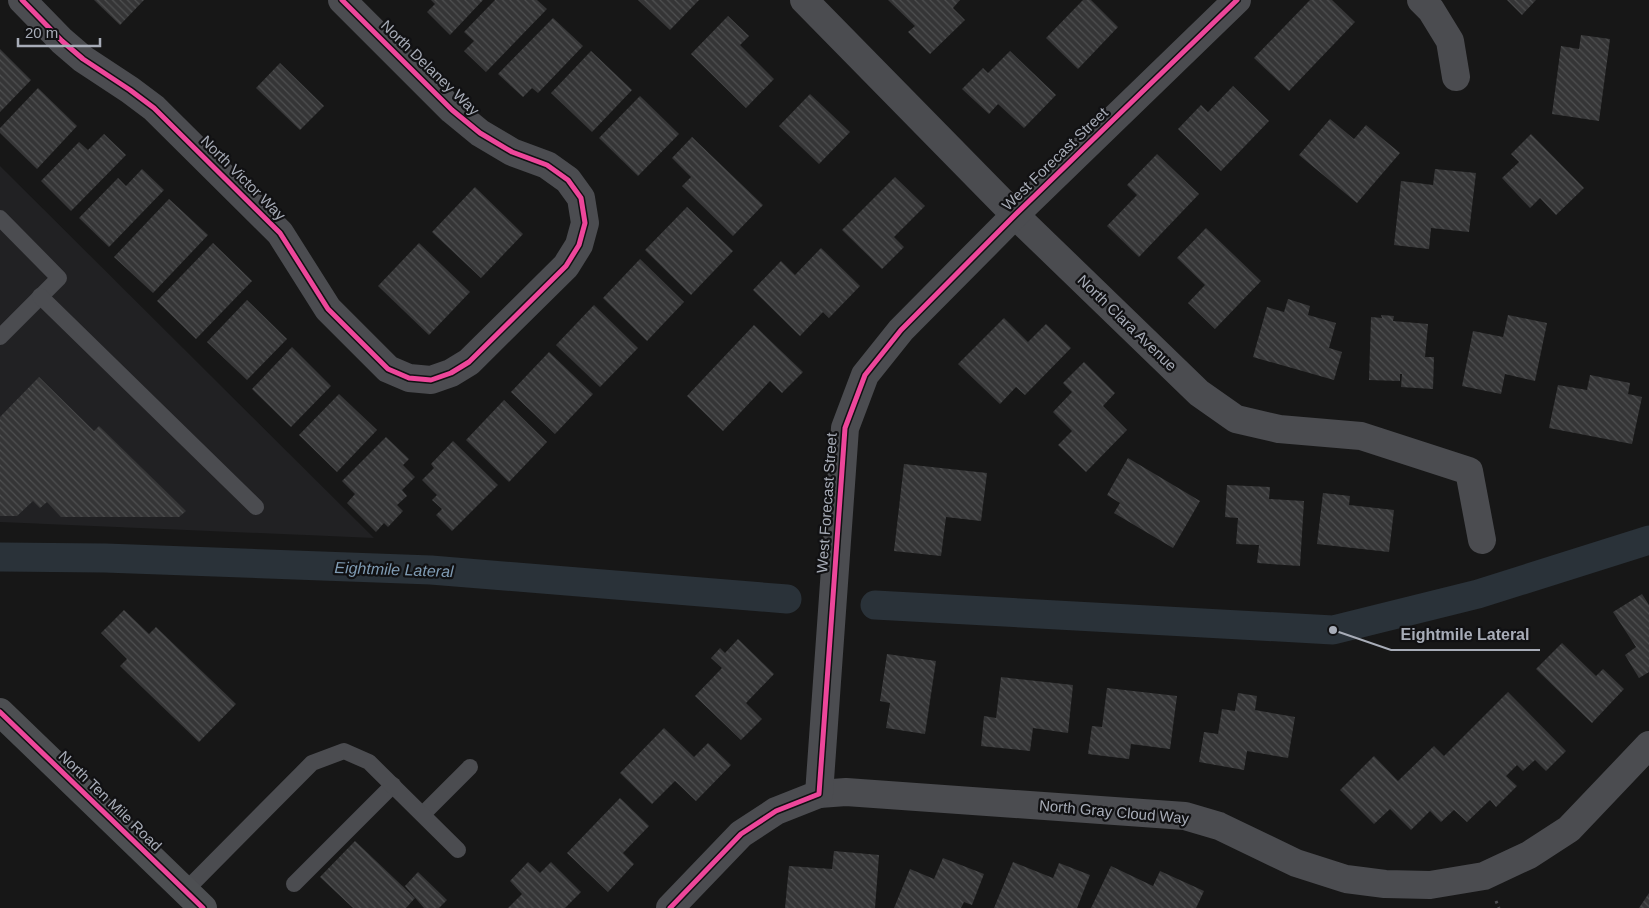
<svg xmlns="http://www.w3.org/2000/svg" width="1649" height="908" viewBox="0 0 1649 908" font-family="Arial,sans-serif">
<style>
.built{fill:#212123}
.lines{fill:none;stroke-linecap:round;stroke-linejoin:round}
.canal{stroke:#2a3239;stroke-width:29}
.building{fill:url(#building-back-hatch)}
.path{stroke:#4d4e52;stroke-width:3;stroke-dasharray:2.5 4;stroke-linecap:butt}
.lane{stroke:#4b4c50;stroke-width:16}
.street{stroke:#4b4c50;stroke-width:28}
.primary{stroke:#4d4f52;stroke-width:28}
.cycleway-casing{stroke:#111113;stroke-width:8}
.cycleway{stroke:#ed469a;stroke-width:5}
.labels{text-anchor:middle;stroke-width:4.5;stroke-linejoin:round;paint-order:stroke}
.street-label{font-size:15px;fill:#a8adb8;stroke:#111113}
.water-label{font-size:16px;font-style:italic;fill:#7f9bb3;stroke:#111113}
.leader{fill:none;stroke:#a8adb8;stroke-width:2}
.callout-dot{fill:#a8adb8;stroke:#111113;stroke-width:2}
.callout-label{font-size:16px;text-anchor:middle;font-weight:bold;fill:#a8adb8;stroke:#111113;stroke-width:4.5;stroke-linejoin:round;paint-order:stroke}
</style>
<defs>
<pattern id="building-back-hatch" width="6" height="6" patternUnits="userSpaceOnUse" patternTransform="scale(1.25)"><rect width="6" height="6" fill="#353536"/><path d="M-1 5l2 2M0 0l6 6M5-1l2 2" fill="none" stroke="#4f5051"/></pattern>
</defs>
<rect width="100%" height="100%" fill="#171717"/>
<polygon class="built" points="0,166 374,538 0,522"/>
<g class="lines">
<g class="canal">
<polyline points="0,557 105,558 431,570 787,599"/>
<polyline points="875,605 1333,630 1478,594 1649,540"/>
</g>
</g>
<g class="building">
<polygon points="94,0 144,0 120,25"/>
<polygon points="431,0 483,0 450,35 427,12 435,4"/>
<polygon points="495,0 537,0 547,9 486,72 464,51 474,41 464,32"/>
<polygon points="638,0 699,0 670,30"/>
<polygon points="888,0 960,0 953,8 965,20 930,54 908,32 915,26"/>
<polygon points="1083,0 1091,0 1118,27 1078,69 1046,38"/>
<polygon points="1310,0 1332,0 1355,22 1289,91 1254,58"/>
<polygon points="1507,0 1536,0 1522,15"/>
<polygon points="728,16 749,36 740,45 774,79 746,108 691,54"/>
<polygon points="553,18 583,46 538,93 532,88 523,97 498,74"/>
<polygon points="1581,35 1610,39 1599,121 1552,114 1561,46 1579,49"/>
<polygon points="0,49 31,80 0,112"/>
<polygon points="591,51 632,90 592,132 551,93"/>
<polygon points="1010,51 1056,95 1024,128 998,104 989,114 962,89 983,68 988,73"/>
<polygon points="280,63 324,106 300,130 256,88"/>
<polygon points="1233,86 1269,121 1221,171 1178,129 1201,105 1208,112"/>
<polygon points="38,88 77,126 37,169 0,133 0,128"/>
<polygon points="810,94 850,132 819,164 779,126"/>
<polygon points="640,96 679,134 638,176 599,138"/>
<polygon points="1330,119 1354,139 1366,125 1400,153 1357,203 1299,155"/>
<polygon points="104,134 126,155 71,211 41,181 79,142 88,150"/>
<polygon points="1531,134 1584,188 1556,215 1540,198 1530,208 1502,178 1519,162 1511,154"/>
<polygon points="692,137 763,205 733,236 682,186 691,177 672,158"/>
<polygon points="1157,154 1199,194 1139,257 1107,226 1137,195 1127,185"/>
<polygon points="142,169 164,190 109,247 79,218 118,178 126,186"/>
<polygon points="1435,169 1476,173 1469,232 1431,228 1429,249 1394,245 1401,181 1433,185"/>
<polygon points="895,177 925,206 894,237 904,247 882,269 842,230"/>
<polygon points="475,187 523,234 481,278 432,232"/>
<polygon points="169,199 208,235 153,293 114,257"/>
<polygon points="687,207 733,251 691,295 645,250"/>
<polygon points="1206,228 1261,281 1215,329 1188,303 1205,285 1177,258"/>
<polygon points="213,243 252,281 196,339 157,301"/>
<polygon points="419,243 470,292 429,335 378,286"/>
<polygon points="821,248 860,286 829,318 823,312 800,336 753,290 781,261 795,275"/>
<polygon points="640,259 684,302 647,341 603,298"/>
<polygon points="1288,299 1310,306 1308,315 1336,323 1329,348 1342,352 1334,380 1253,357 1267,307 1284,312"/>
<polygon points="247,300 287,339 247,380 207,342"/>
<polygon points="594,305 638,348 600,387 556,345"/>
<polygon points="1381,315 1394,316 1393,321 1428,324 1425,357 1434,357 1433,389 1401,387 1402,374 1400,374 1400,381 1369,380 1371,317 1382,318"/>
<polygon points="1508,315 1547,323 1535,381 1505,374 1501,394 1462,386 1473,331 1503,337"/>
<polygon points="1004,318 1028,342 1046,324 1071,348 1025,395 1016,387 1000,404 958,364"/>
<polygon points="754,325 803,372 782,393 770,381 723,431 687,396"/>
<polygon points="292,347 331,386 291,427 252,389"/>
<polygon points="549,352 593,394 555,434 511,392"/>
<polygon points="1084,362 1115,393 1103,406 1127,430 1086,472 1058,445 1072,431 1053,412 1072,392 1063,383"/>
<polygon points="1590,375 1630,383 1628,394 1642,397 1632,444 1549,428 1558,385 1587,390"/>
<polygon points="39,377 94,431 99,426 186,511 179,517 61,517 47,502 40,508 33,501 17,516 0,516 0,417"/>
<polygon points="339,394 377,430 337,472 299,435"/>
<polygon points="504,400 547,442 509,482 466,440"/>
<polygon points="386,437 409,459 403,465 415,477 402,490 407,496 397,505 403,511 388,527 384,523 376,532 347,503 355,494 342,481"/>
<polygon points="453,441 498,485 452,531 436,515 442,509 432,500 437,495 422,480 434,468 431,464"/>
<polygon points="1128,458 1200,501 1173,548 1114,513 1120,503 1107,495"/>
<polygon points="904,464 987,473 981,521 946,517 941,556 894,551"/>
<polygon points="1227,485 1270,487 1269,499 1304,501 1300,566 1257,563 1259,545 1236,544 1238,518 1225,517"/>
<polygon points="1323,493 1350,496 1349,505 1394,510 1389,552 1317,544"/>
<polygon points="1642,594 1649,605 1649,672 1639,678 1625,655 1636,647 1613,612"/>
<polygon points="124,610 149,634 156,627 236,704 199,742 120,666 127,659 101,633"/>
<polygon points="738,639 774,674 746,703 762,719 741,740 695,696 722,668 711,658 720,648 725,653"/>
<polygon points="1562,643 1596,676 1603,669 1624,689 1592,723 1536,669"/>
<polygon points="887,654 936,661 925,734 886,728 890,703 880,701"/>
<polygon points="1001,677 1073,685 1068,733 1033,728 1030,751 981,746 984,716 996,718"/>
<polygon points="1107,688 1177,696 1170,749 1131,744 1129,759 1088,754 1092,726 1102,727"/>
<polygon points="1508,692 1566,751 1546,771 1535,760 1523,771 1517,765 1506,776 1517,786 1496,807 1490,800 1467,822 1454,810 1441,822 1430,811 1411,830 1390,809 1374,824 1340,790 1374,756 1398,781 1434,746 1444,756"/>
<polygon points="1238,693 1257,696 1255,710 1295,717 1288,758 1247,751 1244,770 1199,762 1204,732 1218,734 1222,709 1235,711"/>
<polygon points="664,728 694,757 708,743 731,765 696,801 675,781 652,804 620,773"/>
<polygon points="620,798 649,826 623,853 634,864 608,892 567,853"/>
<polygon points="355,841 415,898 406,908 353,908 320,877"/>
<polygon points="834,851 879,855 875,908 785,908 789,866 832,869"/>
<polygon points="943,858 984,874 972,905 964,902 961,908 894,908 910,869 934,879"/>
<polygon points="528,862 540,873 551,862 581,892 565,908 508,908 522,894 510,881"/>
<polygon points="1013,862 1053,878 1059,863 1090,875 1077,908 994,908"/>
<polygon points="1111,866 1153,886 1160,871 1204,891 1196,908 1091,908"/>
<polygon points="418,872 447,900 439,908 424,908 405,886"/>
<polygon points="1649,893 1649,908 1639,908"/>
</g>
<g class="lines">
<polyline class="path" points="1496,901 1499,908"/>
<g class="lane">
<polyline points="0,218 59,278 0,337"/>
<polyline points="40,296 256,507"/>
<polyline points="423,814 470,767"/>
<polyline points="294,884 393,785"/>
<polyline points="185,891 312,763 344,751 369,762 458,850"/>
</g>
<g class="street">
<polyline points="22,0 62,41 83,59 130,90 154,108 280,233 328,309 388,369 409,378 431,380 451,373 469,362 566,266 579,245 585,223 581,198 568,180 547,165 512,152 480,133 452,110 342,0"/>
<polyline points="804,0 1015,215 1199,393 1236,419 1279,429 1361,436 1469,471 1482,540"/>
<polyline points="1421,0 1431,10 1450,41 1456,77"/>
<polyline points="819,794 846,792 1185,816 1219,826 1296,863 1346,879 1385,884 1430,885 1484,876 1529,855 1569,829 1649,745"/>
<polyline points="670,908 741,834 776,811 819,794 845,428 865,375 901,330 1015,215 1237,0"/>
</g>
<polyline class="primary" points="0,712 203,908"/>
<defs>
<g id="cycleway">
<polyline points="22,0 62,41 83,59 130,90 154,108 280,233 328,309 388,369 409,378 431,380 451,373 469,362 566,266 579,245 585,223 581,198 568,180 547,165 512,152 480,133 452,110 342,0"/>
<polyline points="0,712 203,908"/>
<polyline points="670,908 741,834 776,811 819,794 845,428 865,375 901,330 1015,215 1237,0"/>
</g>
</defs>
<use href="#cycleway" class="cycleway-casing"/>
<use href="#cycleway" class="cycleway"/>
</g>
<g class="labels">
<g class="street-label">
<text transform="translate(430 68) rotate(44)" y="5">North Delaney Way</text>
<text transform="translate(1055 159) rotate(-44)" y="5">West Forecast Street</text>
<text transform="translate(243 178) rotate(45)" y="5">North Victor Way</text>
<text transform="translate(1127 323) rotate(44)" y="5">North Clara Avenue</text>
<text transform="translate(827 503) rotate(-86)" y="5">West Forecast Street</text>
<text transform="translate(110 801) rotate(44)" y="5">North Ten Mile Road</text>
<text transform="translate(1114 812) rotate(5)" y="5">North Gray Cloud Way</text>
</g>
<g class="water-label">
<text transform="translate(394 569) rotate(2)" y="6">Eightmile Lateral</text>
</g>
</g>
<path class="leader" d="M1333 630L1391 650H1540"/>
<circle class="callout-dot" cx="1333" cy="630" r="5"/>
<g class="callout-label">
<text x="1465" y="640">Eightmile Lateral</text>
</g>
<path d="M18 38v8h82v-8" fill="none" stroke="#a8adb8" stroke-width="2.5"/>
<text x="25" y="38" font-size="15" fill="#a8adb8" stroke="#111113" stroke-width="4" paint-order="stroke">20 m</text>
</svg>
